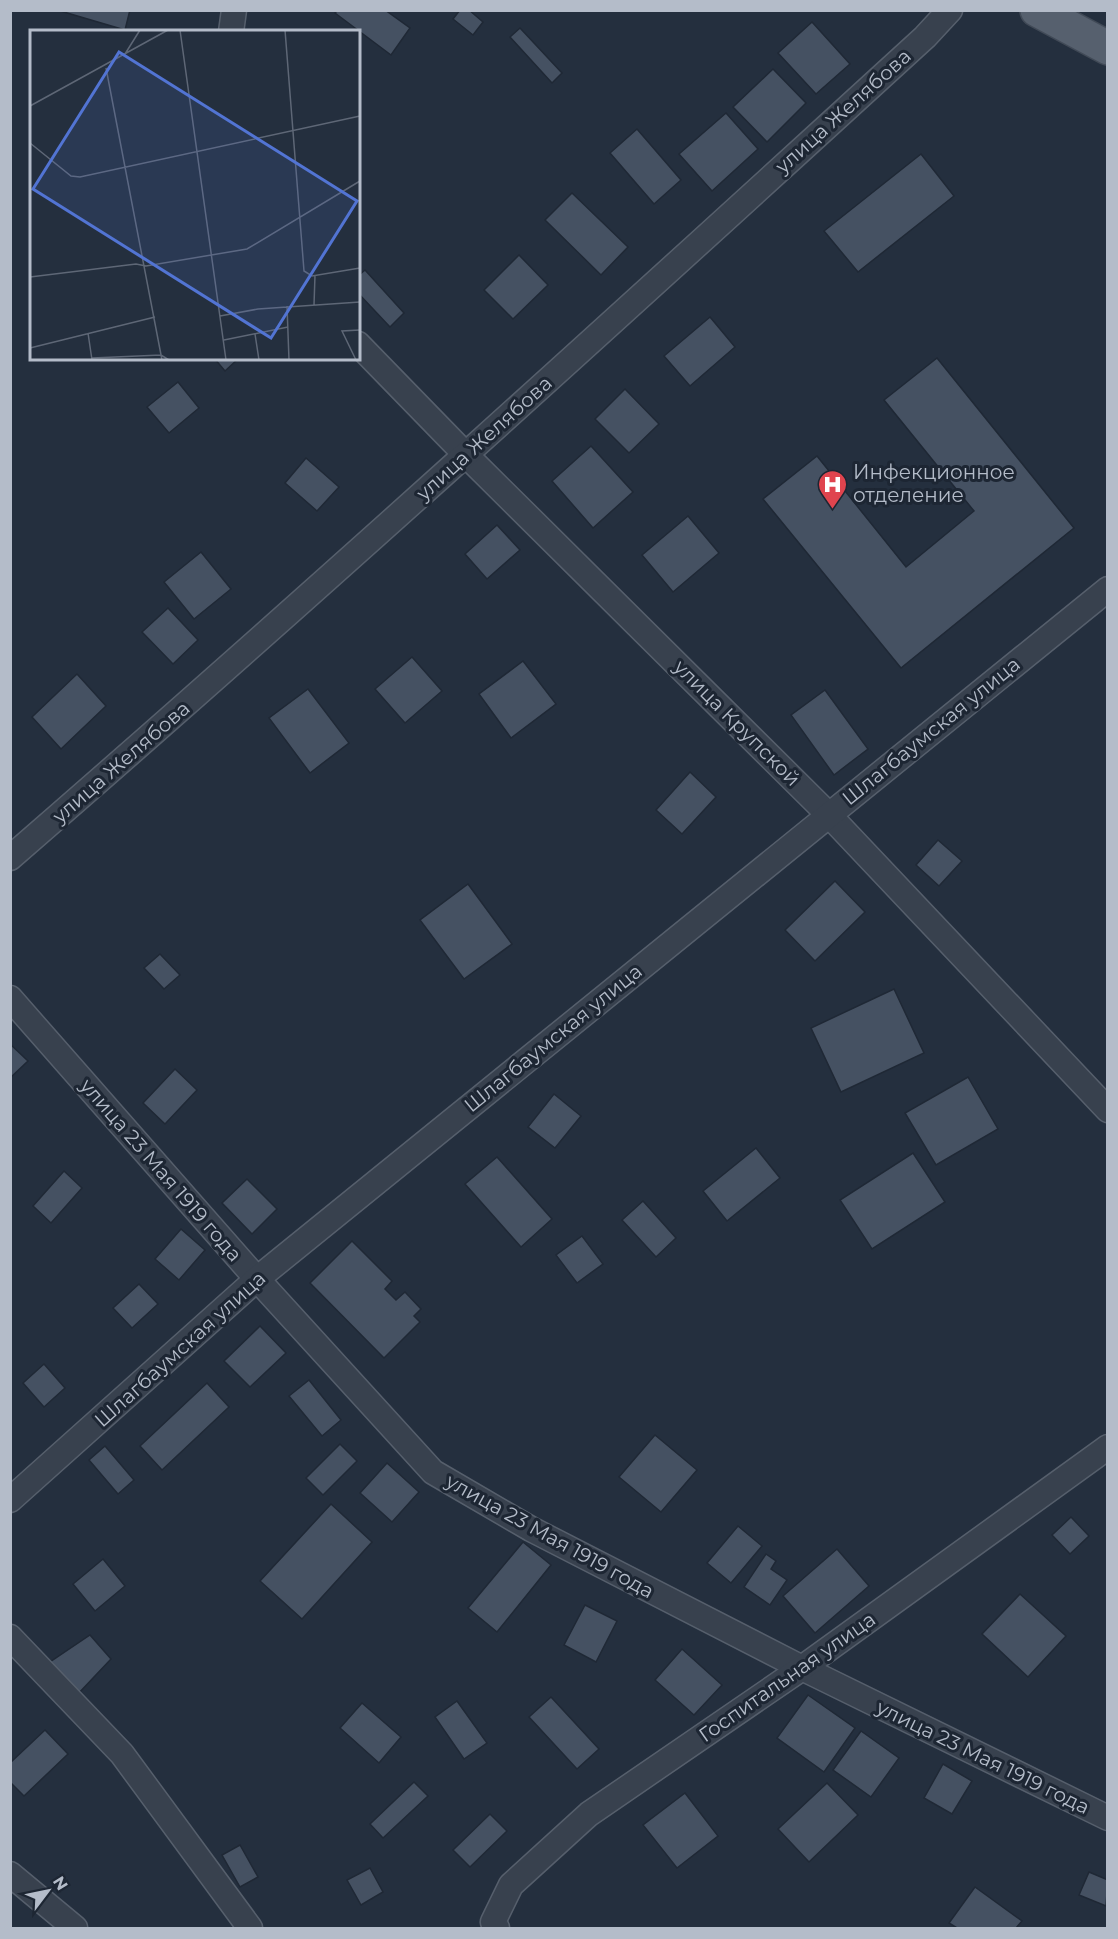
<svg xmlns="http://www.w3.org/2000/svg" width="1118" height="1939" viewBox="0 0 1118 1939" font-family="Montserrat,sans-serif">
<style>
.building{fill:#455162;stroke:#1f2835;stroke-width:1.5}
.lines{fill:none;stroke-linecap:round;stroke-linejoin:round}
.street-casing{stroke:#565f6c;stroke-width:27}
.primary-casing{stroke:#414a57;stroke-width:36}
.street{stroke:#38414e;stroke-width:24}
.primary{stroke:#56606e;stroke-width:33}
.labels{text-anchor:middle;stroke-width:6;stroke-linejoin:round;paint-order:stroke}
.street-label{font-size:20px;fill:#b4bcc9;stroke:#1d2633}
.poi-label{font-size:20px;fill:#b4bcc9;stroke:#1d2633;text-anchor:start}
.inset-road{fill:none;stroke:#5e6776;stroke-width:1.5}
.view{fill:#5274d3;fill-opacity:0.15;stroke:#5274d3;stroke-width:3}
.inset-edge{fill:none;stroke:#b4bcc9;stroke-width:3}
</style>
<rect width="100%" height="100%" fill="#242f3e"/>
<g class="building">
<polygon points="57,10 130,10 125,30"/>
<polygon points="338,10 385,10 410,28 391,55 335,13"/>
<polygon points="460,10 469,10 483,22 473,35 453,19"/>
<polygon points="812,22 850,64 816,94 778,53"/>
<polygon points="520,28 562,73 552,83 510,37"/>
<polygon points="773,69 806,103 767,142 733,107"/>
<polygon points="726,113 758,149 712,191 679,154"/>
<polygon points="637,129 681,180 654,204 610,153"/>
<polygon points="921,154 954,196 858,272 824,231"/>
<polygon points="572,193 628,247 601,275 545,220"/>
<polygon points="519,255 548,285 513,319 484,290"/>
<polygon points="365,270 404,313 390,327 358,293 358,276"/>
<polygon points="710,317 735,347 690,386 664,356"/>
<polygon points="214,358 239,358 225,371"/>
<polygon points="937,358 1074,528 901,668 763,499 817,456 906,567 974,511 884,400"/>
<polygon points="178,382 199,408 169,433 147,407"/>
<polygon points="625,389 659,424 629,453 595,419"/>
<polygon points="591,446 633,492 593,528 552,481"/>
<polygon points="306,458 339,487 317,511 285,483"/>
<polygon points="688,516 719,553 673,592 642,555"/>
<polygon points="497,525 520,550 487,579 465,554"/>
<polygon points="201,552 231,589 194,619 164,582"/>
<polygon points="168,608 198,640 173,664 142,632"/>
<polygon points="412,657 442,691 405,723 375,689"/>
<polygon points="523,661 556,704 511,738 479,694"/>
<polygon points="77,674 106,706 61,749 32,717"/>
<polygon points="308,689 349,743 310,773 269,718"/>
<polygon points="825,690 868,749 834,775 791,715"/>
<polygon points="690,772 716,797 682,834 656,810"/>
<polygon points="938,840 962,861 939,886 916,865"/>
<polygon points="835,881 865,912 815,961 785,930"/>
<polygon points="468,884 512,944 464,979 420,920"/>
<polygon points="160,954 180,975 164,989 144,968"/>
<polygon points="894,989 924,1053 841,1092 811,1028"/>
<polygon points="10,1044 28,1061 10,1078"/>
<polygon points="175,1069 197,1090 165,1124 143,1103"/>
<polygon points="968,1077 998,1129 936,1165 905,1113"/>
<polygon points="554,1094 581,1116 555,1148 528,1127"/>
<polygon points="756,1148 780,1178 727,1221 703,1191"/>
<polygon points="913,1153 945,1202 872,1249 840,1200"/>
<polygon points="497,1157 552,1219 521,1247 465,1184"/>
<polygon points="64,1171 82,1188 51,1223 33,1206"/>
<polygon points="247,1179 277,1209 252,1234 222,1203"/>
<polygon points="643,1201 676,1238 656,1257 622,1220"/>
<polygon points="181,1229 205,1250 179,1280 155,1259"/>
<polygon points="582,1236 603,1264 577,1283 556,1255"/>
<polygon points="352,1241 392,1281 385,1289 396,1300 405,1292 421,1309 414,1316 420,1322 384,1358 310,1283"/>
<polygon points="139,1284 158,1304 132,1328 113,1308"/>
<polygon points="260,1326 286,1353 250,1387 224,1361"/>
<polygon points="44,1364 65,1388 44,1407 23,1383"/>
<polygon points="309,1380 341,1420 322,1436 289,1396"/>
<polygon points="207,1383 229,1407 162,1470 140,1446"/>
<polygon points="655,1435 697,1470 661,1512 619,1477"/>
<polygon points="340,1444 357,1461 323,1495 306,1478"/>
<polygon points="105,1446 134,1480 118,1494 89,1460"/>
<polygon points="387,1463 419,1492 392,1522 360,1493"/>
<polygon points="331,1504 372,1542 302,1619 260,1581"/>
<polygon points="1071,1517 1089,1536 1070,1554 1052,1535"/>
<polygon points="738,1526 762,1546 731,1583 707,1563"/>
<polygon points="523,1542 551,1565 497,1632 468,1608"/>
<polygon points="837,1549 869,1586 815,1633 783,1596"/>
<polygon points="766,1554 776,1561 771,1569 787,1580 770,1605 744,1587"/>
<polygon points="103,1559 125,1586 95,1611 73,1584"/>
<polygon points="1020,1594 1066,1636 1028,1677 982,1634"/>
<polygon points="585,1605 617,1621 596,1662 564,1645"/>
<polygon points="90,1635 111,1659 76,1696 50,1662"/>
<polygon points="682,1649 722,1685 694,1715 655,1680"/>
<polygon points="808,1695 855,1728 824,1772 777,1738"/>
<polygon points="551,1697 599,1749 577,1769 529,1717"/>
<polygon points="457,1701 487,1743 464,1759 435,1717"/>
<polygon points="362,1703 401,1737 379,1763 340,1728"/>
<polygon points="45,1730 68,1754 24,1796 10,1782 10,1763"/>
<polygon points="861,1731 899,1758 871,1797 833,1770"/>
<polygon points="943,1764 972,1781 952,1814 924,1798"/>
<polygon points="414,1782 428,1796 383,1838 370,1824"/>
<polygon points="827,1783 858,1815 809,1862 778,1829"/>
<polygon points="685,1793 718,1836 677,1868 643,1825"/>
<polygon points="490,1814 507,1831 470,1867 453,1850"/>
<polygon points="240,1845 258,1877 240,1887 222,1855"/>
<polygon points="370,1868 383,1892 361,1905 347,1880"/>
<polygon points="1089,1872 1108,1880 1106,1906 1079,1895"/>
<polygon points="975,1887 1022,1921 1016,1928 957,1928 949,1923"/>
</g>
<g class="lines">
<defs>
<g id="street">
<polyline points="231,32 234,10"/>
<polyline points="358,344 466,455 828,814 1108,1110"/>
<path d="M10,858C320,589 623,313 925,37L950,10"/>
<polyline points="10,998 257,1279 433,1472 531,1529 802,1668 1108,1818"/>
<polyline points="10,1500 257,1279 1108,589"/>
<polyline points="10,1637 122,1754 250,1928"/>
<polyline points="10,1874 75,1928"/>
<polyline points="497,1928 493,1922 511,1885 589,1814 802,1668 1108,1447"/>
</g>
<polyline id="primary" points="1037,10 1108,48"/>
</defs>
<use href="#street" class="street-casing"/>
<use href="#primary" class="primary-casing"/>
<use href="#street" class="street"/>
<use href="#primary" class="primary"/>
</g>
<defs>
<symbol id="hospital-pin" viewBox="-11 -11 22 30"><path d="M0 17L-7.5 6A9.5 9.5 0 1 1 7.5 6Z" fill="#e0444e" stroke="#1d2633"/><path d="M-5-5h3v3.5h4V-5h3V5h-3V1.5h-4V5h-3Z" fill="#fff"/></symbol>
</defs>
<g fill-rule="evenodd">
<use href="#hospital-pin" x="816" y="468" width="33" height="45"/>
</g>
<g class="labels">
<g class="street-label">
<text transform="translate(843 111) rotate(-42)" y="7">улица Желябова</text>
<text transform="translate(484 438) rotate(-42)" y="7">улица Желябова</text>
<text transform="translate(737 723) rotate(45)" y="7">улица Крупской</text>
<text transform="translate(931 731) rotate(-39)" y="7">Шлагбаумская улица</text>
<text transform="translate(121 762) rotate(-41)" y="7">улица Желябова</text>
<text transform="translate(553 1038) rotate(-39)" y="7">Шлагбаумская улица</text>
<text transform="translate(161 1170) rotate(49)" y="7">улица 23 Мая 1919 года</text>
<text transform="translate(180 1349) rotate(-42)" y="7">Шлагбаумская улица</text>
<text transform="translate(550 1536) rotate(29)" y="7">улица 23 Мая 1919 года</text>
<text transform="translate(787 1677) rotate(-35)" y="7">Госпитальная улица</text>
<text transform="translate(983 1757) rotate(26)" y="7">улица 23 Мая 1919 года</text>
</g>
<g class="poi-label">
<text x="853" y="479">Инфекционное<tspan x="853" dy="23">отделение</tspan></text>
</g>
</g>
<g transform="translate(30 30)">
<rect width="330" height="330" fill="#242f3e"/>
<path class="inset-road" d="M150,0L196,330M255,0L274,241L282,246L330,238M95,24L110,0M76,38L132,330M0,76L138,0M0,113L41,146L50,147L330,86M0,247L106,234L116,236L217,219L330,151M284,275L285,245M257,276L259,330M190,286L228,279L330,272M58,303L62,330M225,304L229,330M194,310L258,297M0,318L125,287M62,328L131,325L139,330M326,330L312,301L330,300"/>
<path class="view" d="M89,22L327,171L241,308L3,159Z"/>
<rect width="330" height="330" class="inset-edge"/>
</g>
<rect width="1118" height="1939" fill="none" stroke="#b4bcc9" stroke-width="24"/>
<g transform="translate(48 1891) rotate(58)" stroke="#1d2633" stroke-width="4.5" paint-order="stroke">
<path d="M0-4.5L10 22L0 15L-10 22Z" fill="#b4bcc9"/>
<text y="-9" font-size="16" font-weight="bold" text-anchor="middle" fill="#b4bcc9">N</text>
</g>
</svg>
